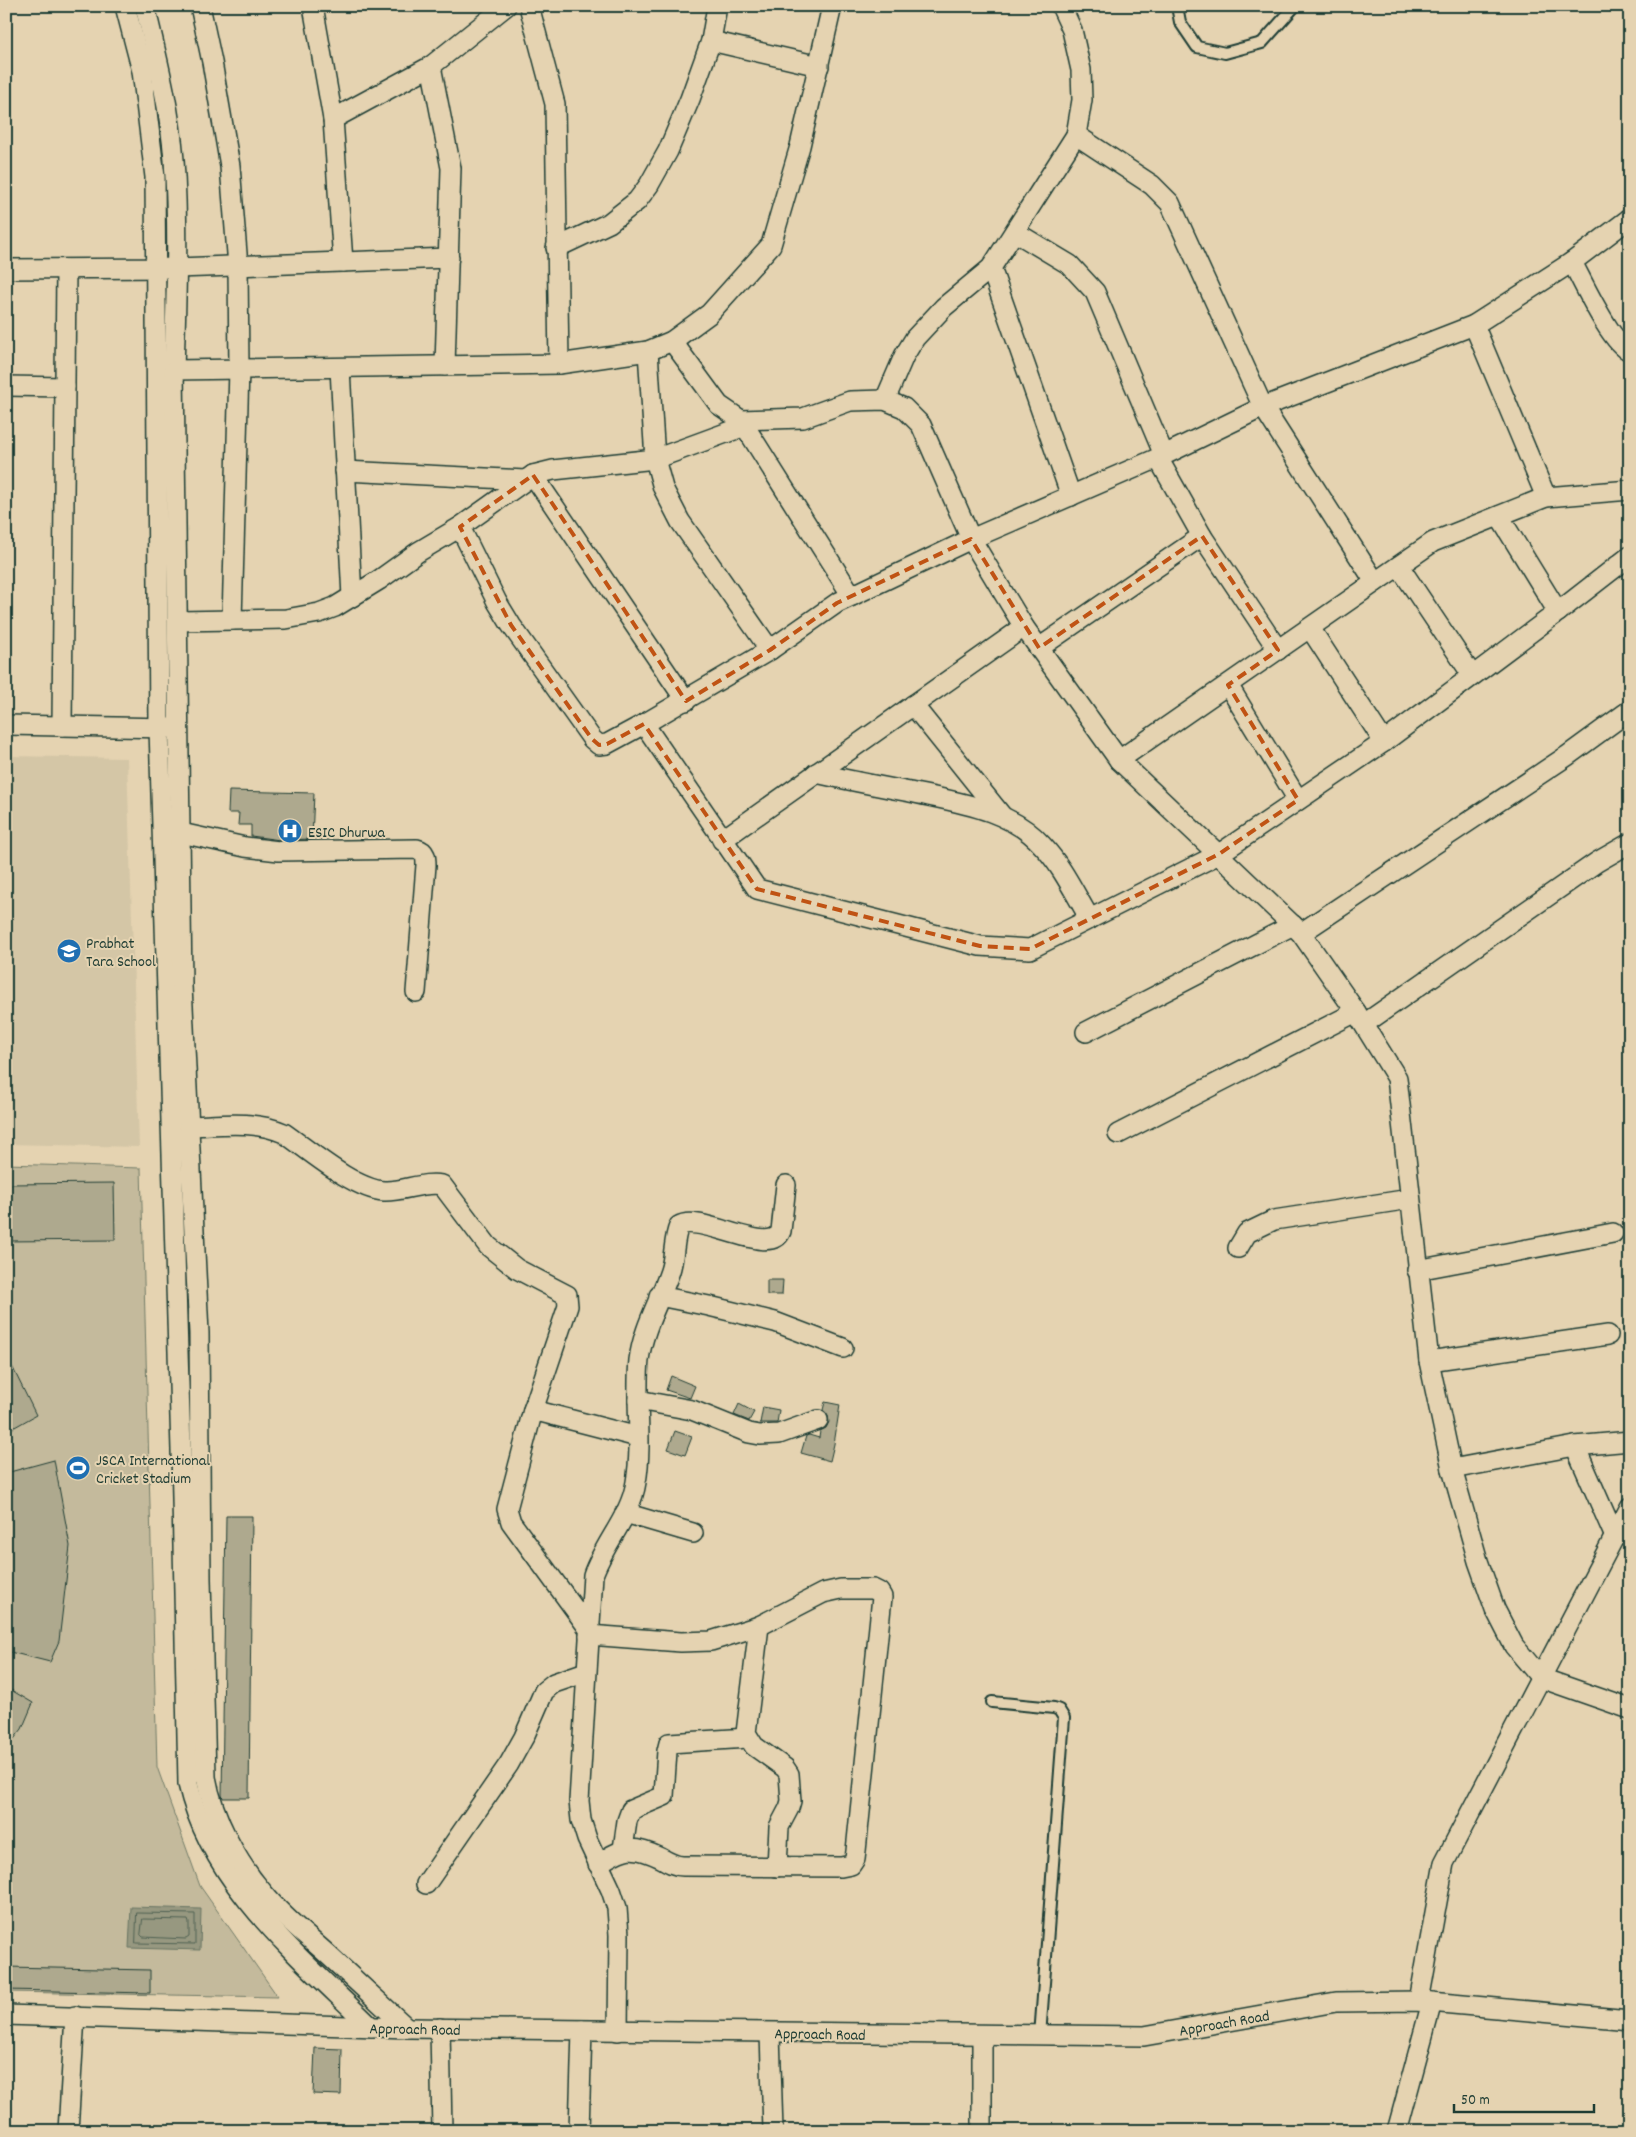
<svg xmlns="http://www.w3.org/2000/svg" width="1636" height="2137" viewBox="0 0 1636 2137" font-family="Dekko,sans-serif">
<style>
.built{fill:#d4c6a6}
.green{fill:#c4ba9c;stroke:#727c68}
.water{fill:#979880;stroke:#677462}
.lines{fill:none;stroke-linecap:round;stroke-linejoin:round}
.shore{stroke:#4f6152;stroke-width:1}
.building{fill:#aea98e;stroke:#1f3d34}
.lane-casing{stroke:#1f3d34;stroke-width:14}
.street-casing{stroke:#1f3d34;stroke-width:22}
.lane{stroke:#e5d3b1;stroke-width:10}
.street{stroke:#e5d3b1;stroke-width:19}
.marked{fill:none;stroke:#c05314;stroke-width:4;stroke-dasharray:10 6;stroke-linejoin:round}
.labels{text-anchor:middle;stroke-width:4;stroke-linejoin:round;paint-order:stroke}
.poi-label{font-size:16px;fill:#1f3d34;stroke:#e5d3b1;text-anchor:start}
.street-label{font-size:16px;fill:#1f3d34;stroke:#e5d3b1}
</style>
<rect width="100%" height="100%" fill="#e5d3b1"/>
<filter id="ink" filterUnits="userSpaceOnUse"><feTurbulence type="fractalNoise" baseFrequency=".02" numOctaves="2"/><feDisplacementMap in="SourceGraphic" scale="10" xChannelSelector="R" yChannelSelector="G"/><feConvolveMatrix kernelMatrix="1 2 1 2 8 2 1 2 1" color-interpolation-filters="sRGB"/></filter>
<g filter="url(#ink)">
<polygon class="built" points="6,756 127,758 139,1147 6,1144"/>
<polygon class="green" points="6,1164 141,1168 157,1767 200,1886 278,1997 6,1992"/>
<polygon class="water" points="131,1907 201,1909 200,1950 129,1948"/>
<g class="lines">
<g class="shore">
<polygon points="137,1913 195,1914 195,1944 136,1943"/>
<polygon points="143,1919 188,1920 189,1923 189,1937 186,1939 143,1937 141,1935"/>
</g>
</g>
<g class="building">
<polygon points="229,791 314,793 312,839 280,840 251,836 251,825 238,825 239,813 228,813"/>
<polygon points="114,1183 115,1240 7,1241 7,1184"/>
<polygon points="767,1280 783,1280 782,1295 767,1295"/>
<polygon points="6,1354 36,1415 6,1432"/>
<polygon points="671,1376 695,1386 690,1398 666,1390"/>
<polygon points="825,1402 840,1405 834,1444 830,1461 801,1453 806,1436 809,1435 819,1438 820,1431 826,1428 829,1422 828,1416 823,1410"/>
<polygon points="739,1404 754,1412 749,1421 734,1415"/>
<polygon points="763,1407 779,1410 777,1423 760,1423"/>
<polygon points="675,1431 692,1437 685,1455 668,1449"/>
<polygon points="54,1460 70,1546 59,1641 50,1662 6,1651 6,1473"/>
<polygon points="226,1516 252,1516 249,1798 223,1798 222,1795"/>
<polygon points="6,1687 33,1703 22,1729 6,1749"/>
<polygon points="6,1967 150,1970 150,1993 6,1990"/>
<polygon points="315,2048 342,2049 341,2095 313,2094"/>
</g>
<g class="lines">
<defs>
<g id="lane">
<polyline points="1177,6 1180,22 1197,47 1225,53 1262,43 1295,6"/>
<polyline points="992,1702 1054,1708 1059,1710 1064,1718 1040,2036"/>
</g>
<g id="street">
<path d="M125,6L142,71L155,177L159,728L181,1450L188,1784C211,1885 300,1957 371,2027"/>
<path d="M145,6C157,57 170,108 174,160C179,230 176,300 174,370L182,986L199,1333L201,1579L206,1777C213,1818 237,1863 265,1895C283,1917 305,1934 326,1953C353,1978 380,2003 407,2028"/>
<polyline points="200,6 212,62 230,166 238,266 239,369 232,620"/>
<polyline points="313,6 333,119 343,262"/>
<polyline points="529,6 555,104 559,364"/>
<polyline points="711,41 819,66"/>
<polyline points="431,66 451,168 445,366"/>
<polyline points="333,119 431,66 506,6"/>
<polyline points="1076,135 1152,185 1170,203 1263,407 1375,582"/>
<polyline points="1630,218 1572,262 1474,325 1263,407 1158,458 971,539 837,603 770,650 644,724 757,889 980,946 1030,949 1219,854 1384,742 1558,612 1630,556"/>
<polyline points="1015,232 1070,265 1095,292 1164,455"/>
<polyline points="556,248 609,223 637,201 649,185 668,151 690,99 711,41 717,6"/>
<path d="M1572,262C1583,282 1611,344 1630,351"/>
<polyline points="991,268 1071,496"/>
<polyline points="6,269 177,268 449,258"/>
<polyline points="1474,325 1546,497"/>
<polyline points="672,341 719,405 741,420 803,418 850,401 885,400 904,408 921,425 971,539 1024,627 1119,760 1301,933 1356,1012 1397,1078 1429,1361 1452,1469 1478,1561 1495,1609 1514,1646 1541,1678 1630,1709"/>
<polyline points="648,351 655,459 663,488 680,521 770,650"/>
<polyline points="340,368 352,597"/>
<polyline points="174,370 559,364 648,351 672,341 709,314 771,245 800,146 832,6"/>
<polyline points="6,386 65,387"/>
<polyline points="885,400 904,356 915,338 944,307 991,268 1076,135 1082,100 1081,70 1072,30 1061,6"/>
<polyline points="741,420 852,596"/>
<polyline points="1158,458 1202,536 1278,650"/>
<polyline points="345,471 525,480"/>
<polyline points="533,475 686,701"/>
<polyline points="1499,516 1558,612"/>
<polyline points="460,527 497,602 511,625 592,739 599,745 607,744 644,724"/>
<polyline points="1399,566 1472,675"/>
<polyline points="178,621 286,619 319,613 335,607 379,580 418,552 460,527 533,475 553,470 655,459 745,426"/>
<polyline points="1310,628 1384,742"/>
<polyline points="1039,648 1202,536"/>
<polyline points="1228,685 1298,800"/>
<polyline points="913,705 1002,816"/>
<polyline points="6,725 170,728"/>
<polyline points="62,726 66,269"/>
<polyline points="1119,760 1433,542 1546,497 1630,490"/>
<path d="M816,773C847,780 878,786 910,792C955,802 1009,808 1042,845C1062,866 1075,894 1090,919"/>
<path d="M181,833L245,847L279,851L417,849C426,851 426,858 426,865L416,992"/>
<polyline points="722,840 1024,627"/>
<polyline points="1301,933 1567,756 1630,710"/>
<polyline points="1364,1024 1597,862 1630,843"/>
<polyline points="1086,1032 1293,925"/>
<path d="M189,1126C221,1125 254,1120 284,1133C310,1151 354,1189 384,1191C403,1192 424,1181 442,1185L488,1246L517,1269L567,1295L568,1306L533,1410L507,1509L511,1522L589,1629"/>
<polyline points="1118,1134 1356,1012"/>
<polyline points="1238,1248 1247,1233 1274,1220 1410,1199"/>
<polyline points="1417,1270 1613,1233"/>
<polyline points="659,1296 709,1306 775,1322 843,1348"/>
<polyline points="1429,1361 1608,1335"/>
<polyline points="638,1400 692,1410 749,1433 760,1435 779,1434 818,1420"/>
<polyline points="533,1410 638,1437"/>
<polyline points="1575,1446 1615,1537"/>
<polyline points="1452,1469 1575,1446 1630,1441"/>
<polyline points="625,1513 693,1533"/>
<polyline points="759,1626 746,1733 754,1746 785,1768 789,1774 791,1801 789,1808 779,1827 777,1867"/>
<path d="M589,1635L681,1642L711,1641L759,1626L823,1593L841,1589H873L879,1592L882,1597L856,1851L855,1859L851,1865L841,1867L683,1866C675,1866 668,1862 661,1858C632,1844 624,1847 598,1864"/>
<polyline points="623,1849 627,1821 631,1810 664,1796 667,1751 669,1743 748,1738"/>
<polyline points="426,1884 509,1764 524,1737 544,1691 554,1683 586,1672"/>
<polyline points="1419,2001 1444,1863 1630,1507"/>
<polyline points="6,2015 407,2028 1144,2036 1336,2002 1419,2001 1630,2020"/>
<polyline points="440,2028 442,2131"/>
<path d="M618,2031L619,1935L617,1908L611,1890L587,1839L581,1820L579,1801L593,1575C604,1543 631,1516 636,1482C643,1442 635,1401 639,1360C643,1328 660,1301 670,1271C675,1256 673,1240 679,1226C700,1212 770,1258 781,1231L786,1185"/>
<polyline points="770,2033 773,2131"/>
<polyline points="982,2036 982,2131"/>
<polyline points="68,2131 75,2016"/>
<polyline points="579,2131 582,2030"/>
<polyline points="1397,2131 1432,2002"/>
</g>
</defs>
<use href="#lane" class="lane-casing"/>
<use href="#street" class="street-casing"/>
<use href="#lane" class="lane"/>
<use href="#street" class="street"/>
</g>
</g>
<path class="marked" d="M533,475L686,701L770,650L837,603L971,539L1039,648L1202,536L1278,650L1228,685L1298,800L1219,854L1030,949L980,946L757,889L644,724L607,744L599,745L592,739L511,625L460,527Z"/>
<defs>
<symbol id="hospital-disc" viewBox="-11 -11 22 22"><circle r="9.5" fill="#1f6fb2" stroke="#e5d3b1"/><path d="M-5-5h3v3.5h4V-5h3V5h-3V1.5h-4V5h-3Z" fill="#fff"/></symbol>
<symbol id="school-disc" viewBox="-11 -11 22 22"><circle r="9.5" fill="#1f6fb2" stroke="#e5d3b1"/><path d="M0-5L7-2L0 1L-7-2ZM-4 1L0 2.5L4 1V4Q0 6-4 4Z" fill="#fff"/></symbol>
<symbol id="stadium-disc" viewBox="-11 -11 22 22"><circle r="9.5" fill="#1f6fb2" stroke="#e5d3b1"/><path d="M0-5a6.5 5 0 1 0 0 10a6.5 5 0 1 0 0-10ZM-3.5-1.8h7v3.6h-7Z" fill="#fff"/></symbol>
</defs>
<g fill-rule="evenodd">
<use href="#hospital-disc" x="276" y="817" width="28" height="28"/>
<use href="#school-disc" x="55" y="937" width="28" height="28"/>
<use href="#stadium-disc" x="64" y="1454" width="28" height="28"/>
</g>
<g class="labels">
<g class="poi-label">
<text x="308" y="837">ESIC Dhurwa</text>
<text x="86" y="948">Prabhat<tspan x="86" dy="18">Tara School</tspan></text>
<text x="96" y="1465">JSCA International<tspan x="96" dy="18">Cricket Stadium</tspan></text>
</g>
<g class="street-label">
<text transform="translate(1224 2022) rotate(-10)" y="6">Approach Road</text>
<text transform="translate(415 2028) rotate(1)" y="6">Approach Road</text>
<text transform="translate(820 2033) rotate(1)" y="6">Approach Road</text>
</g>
</g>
<rect width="1636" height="2137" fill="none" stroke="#e5d3b1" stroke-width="25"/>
<rect x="12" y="12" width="1611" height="2112" fill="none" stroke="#1f3d34" stroke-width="2" filter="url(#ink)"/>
<path d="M1454 2104v8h140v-8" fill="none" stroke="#1f3d34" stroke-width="2.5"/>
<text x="1461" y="2104" font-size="15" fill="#1f3d34" stroke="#e5d3b1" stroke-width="4" paint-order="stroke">50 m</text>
</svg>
